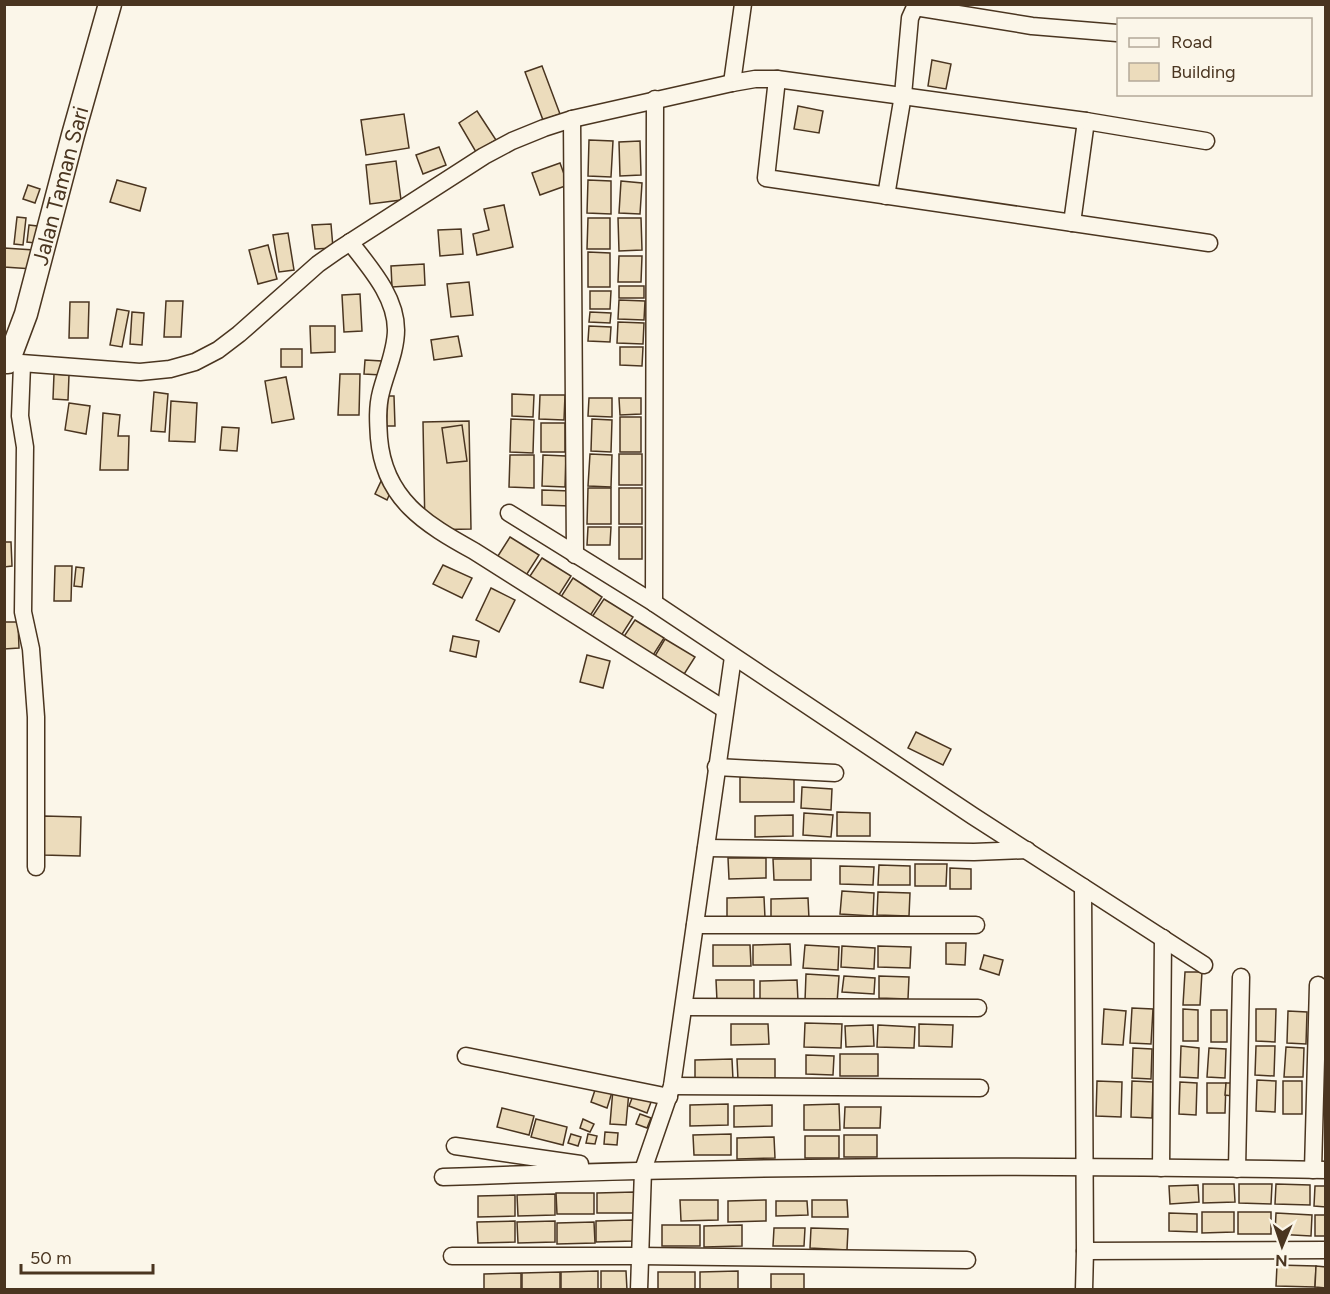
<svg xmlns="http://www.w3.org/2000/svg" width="1330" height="1294" viewBox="0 0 1330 1294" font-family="Figtree,sans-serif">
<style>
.building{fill:#ecdcbc;stroke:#4a3520;stroke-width:1.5}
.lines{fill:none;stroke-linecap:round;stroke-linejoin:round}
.street-casing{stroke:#4a3520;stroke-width:19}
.secondary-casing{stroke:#4a3520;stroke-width:25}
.street{stroke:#fbf6e9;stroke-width:16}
.secondary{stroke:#fbf6e9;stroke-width:22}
.labels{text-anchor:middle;stroke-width:4.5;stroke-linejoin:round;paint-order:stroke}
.street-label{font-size:22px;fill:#4a3520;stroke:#fbf6e9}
</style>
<rect width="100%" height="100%" fill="#fbf6e9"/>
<g class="building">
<polygon points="932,60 951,64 946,89 928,86"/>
<polygon points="542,66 560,114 543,120 525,72"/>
<polygon points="798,106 823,111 819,133 794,129"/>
<polygon points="477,111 496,140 476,152 459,123"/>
<polygon points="404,114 409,148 366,155 361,120"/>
<polygon points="589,140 613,141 611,177 588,176"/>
<polygon points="640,141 641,175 620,176 619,142"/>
<polygon points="439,147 446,165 423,174 416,155"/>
<polygon points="396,161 401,200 370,204 366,165"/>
<polygon points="560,163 568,185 540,195 532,173"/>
<polygon points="117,180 146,188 140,211 110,202"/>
<polygon points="588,180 611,181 611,214 587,213"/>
<polygon points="621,181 642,183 640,214 619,213"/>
<polygon points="28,185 40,189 35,203 23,199"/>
<polygon points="504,205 513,247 477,255 473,234 489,230 484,209"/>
<polygon points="17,217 26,218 23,245 14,244"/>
<polygon points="588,218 610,218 610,249 587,249"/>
<polygon points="618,218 641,218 642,250 619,251"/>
<polygon points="331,224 333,248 315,249 312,225"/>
<polygon points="29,225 37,226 35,243 27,242"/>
<polygon points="461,229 463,254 440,256 438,230"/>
<polygon points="288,233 294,270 279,272 273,235"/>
<polygon points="268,245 277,279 258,284 249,250"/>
<polygon points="4,248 34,250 33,269 4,267"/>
<polygon points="588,252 610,253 610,287 588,287"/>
<polygon points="619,256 642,256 641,282 618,282"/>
<polygon points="424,264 425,285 392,287 391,266"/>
<polygon points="469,282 473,315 451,317 447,284"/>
<rect x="619" y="286" width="25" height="12"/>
<polygon points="590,291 611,291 610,309 590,309"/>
<polygon points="360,294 362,331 344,332 342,295"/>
<polygon points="619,300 645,301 644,320 618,319"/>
<polygon points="166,301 183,301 181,337 164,337"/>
<polygon points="70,302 89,302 88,338 69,338"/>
<polygon points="117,309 129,311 122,347 110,345"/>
<polygon points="132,312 144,313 142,345 130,344"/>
<polygon points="590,312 611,313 610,323 589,322"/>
<polygon points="618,322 644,323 643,344 617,343"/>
<polygon points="310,326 335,326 335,352 311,353"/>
<polygon points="589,326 611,327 610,342 588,341"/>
<polygon points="458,336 462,356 434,360 431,340"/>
<polygon points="620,347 643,347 642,366 620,365"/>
<rect x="281" y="349" width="21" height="18"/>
<polygon points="365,360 382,361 381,375 364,374"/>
<polygon points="54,374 69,375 68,400 53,399"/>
<polygon points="340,374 360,374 359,415 338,415"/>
<polygon points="286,377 294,419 272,423 265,381"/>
<polygon points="154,392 168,394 165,432 151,431"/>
<polygon points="512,394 534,395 533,417 512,416"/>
<polygon points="540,395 565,395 564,420 539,419"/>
<polygon points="376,396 394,396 395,426 377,426"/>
<polygon points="589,398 612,398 612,417 588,416"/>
<polygon points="619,398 641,398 641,414 620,415"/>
<polygon points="171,401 197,403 195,442 169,441"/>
<polygon points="69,403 90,406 86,434 65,430"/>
<polygon points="103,413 120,415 118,436 129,436 128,470 100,470"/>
<rect x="620" y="417" width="21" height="35"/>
<polygon points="511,419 534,420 533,453 510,452"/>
<polygon points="592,419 612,420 611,452 591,451"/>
<polygon points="469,421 471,529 425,530 423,422"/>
<rect x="541" y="423" width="24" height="29"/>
<polygon points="462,425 467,461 447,463 442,428"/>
<polygon points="222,427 239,428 237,451 220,450"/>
<polygon points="590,454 612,455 611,487 588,486"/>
<rect x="619" y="454" width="23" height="31"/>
<polygon points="510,455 534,455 534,488 509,487"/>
<polygon points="543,455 566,456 565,487 542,486"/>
<polygon points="383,477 395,482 387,500 375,494"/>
<polygon points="588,488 611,488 611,524 587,524"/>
<rect x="619" y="488" width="23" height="36"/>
<polygon points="542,490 571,491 570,506 542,505"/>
<polygon points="588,527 611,527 610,545 587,545"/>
<rect x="619" y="527" width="23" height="32"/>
<polygon points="510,537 539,555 525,577 496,559"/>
<polygon points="4,542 11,542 12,566 4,567"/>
<polygon points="542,558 571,576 557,598 528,579"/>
<polygon points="443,565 472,578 462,598 433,584"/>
<polygon points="55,566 72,566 71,601 54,601"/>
<polygon points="76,567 84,568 82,587 74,586"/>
<polygon points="573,578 602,597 588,619 559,600"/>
<polygon points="491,588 515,600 499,632 476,620"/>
<polygon points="604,599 633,617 619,639 590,620"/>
<polygon points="635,620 664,638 650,660 621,641"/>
<polygon points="4,622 18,622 19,648 4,649"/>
<polygon points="453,636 479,641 476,657 450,651"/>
<polygon points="665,639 695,657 681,679 652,661"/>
<polygon points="587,655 610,661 603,688 580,682"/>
<polygon points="916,732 951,749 943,765 908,748"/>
<polygon points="740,777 794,778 794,802 740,802"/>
<polygon points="802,787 832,789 831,810 801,808"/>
<polygon points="837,812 870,813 870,836 837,836"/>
<polygon points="804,813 833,815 831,837 803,835"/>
<polygon points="793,815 793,836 755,837 755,816"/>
<polygon points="44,816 81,817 80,856 43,855"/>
<polygon points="728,858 766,858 766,878 729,879"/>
<polygon points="773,859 811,859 811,880 774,880"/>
<polygon points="915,864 947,864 946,886 915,886"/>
<polygon points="879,865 910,866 910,885 878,885"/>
<polygon points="840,866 874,867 873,885 840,884"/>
<polygon points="950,868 971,869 971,889 950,889"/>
<polygon points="842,891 874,893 873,916 840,914"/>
<polygon points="878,892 910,893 909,916 877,915"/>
<polygon points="764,897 765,918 727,918 727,898"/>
<polygon points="808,898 809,919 771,919 771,899"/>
<polygon points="946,943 966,943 965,965 946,964"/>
<polygon points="790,944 791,965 753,965 753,945"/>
<polygon points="713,945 750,945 751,966 713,966"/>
<polygon points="805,945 839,947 838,970 803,968"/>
<polygon points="842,946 875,948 874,969 841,967"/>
<polygon points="878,946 911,947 910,968 878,967"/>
<polygon points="984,955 1003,960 999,975 980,969"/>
<polygon points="1185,972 1202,972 1200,1005 1183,1005"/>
<polygon points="806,974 839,976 837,1003 805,1001"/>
<polygon points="844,976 875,978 874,994 842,992"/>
<polygon points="879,976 909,977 908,999 879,998"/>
<polygon points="716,980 754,980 754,1001 717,1001"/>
<polygon points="797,980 798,1001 760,1002 760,981"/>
<polygon points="1132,1008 1153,1009 1151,1044 1130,1043"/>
<polygon points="1104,1009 1126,1011 1123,1045 1102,1044"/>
<polygon points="1183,1009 1198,1010 1198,1041 1183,1041"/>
<polygon points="1256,1009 1276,1009 1275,1042 1256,1041"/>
<rect x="1211" y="1010" width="16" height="32"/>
<polygon points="1288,1011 1307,1012 1306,1044 1287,1043"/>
<polygon points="805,1023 842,1024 841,1048 804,1047"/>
<polygon points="731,1024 768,1024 769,1044 731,1045"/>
<polygon points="919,1024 953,1025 952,1047 919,1046"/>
<polygon points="873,1025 874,1046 846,1047 845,1026"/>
<polygon points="878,1025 915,1027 914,1048 877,1047"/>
<polygon points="1181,1046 1199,1048 1198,1078 1180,1077"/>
<polygon points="1256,1046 1275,1046 1274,1076 1255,1075"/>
<polygon points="1286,1047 1304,1048 1303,1077 1284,1077"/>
<polygon points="1133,1048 1152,1049 1151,1079 1132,1078"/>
<polygon points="1209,1048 1226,1049 1225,1078 1207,1077"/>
<rect x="840" y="1054" width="38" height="22"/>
<polygon points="806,1055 834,1056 833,1075 806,1074"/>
<polygon points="732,1059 733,1080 695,1080 695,1060"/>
<polygon points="737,1059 775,1059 775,1080 738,1080"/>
<polygon points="1257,1080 1276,1081 1275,1112 1256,1111"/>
<polygon points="598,1081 614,1086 607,1108 591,1102"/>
<polygon points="1097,1081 1122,1082 1121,1117 1096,1116"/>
<polygon points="1132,1081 1153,1082 1152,1118 1131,1117"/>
<rect x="1283" y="1081" width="19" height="33"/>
<polygon points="1180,1082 1197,1083 1196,1115 1179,1114"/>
<polygon points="1207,1083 1226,1083 1225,1113 1207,1113"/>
<polygon points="1226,1083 1232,1083 1232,1096 1225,1095"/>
<polygon points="636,1088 654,1094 647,1113 629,1106"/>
<polygon points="613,1089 629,1091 626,1125 610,1124"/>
<polygon points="728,1104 728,1125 690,1126 690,1105"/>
<polygon points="839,1104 840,1130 804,1130 804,1105"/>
<polygon points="772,1105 772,1126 734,1127 734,1106"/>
<polygon points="845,1107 881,1107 880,1128 844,1128"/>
<polygon points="502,1108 534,1116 529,1135 497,1127"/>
<polygon points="640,1114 651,1118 647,1128 636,1124"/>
<polygon points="536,1119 567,1127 563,1145 531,1137"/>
<polygon points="583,1119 594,1124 590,1132 580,1128"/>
<polygon points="605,1132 618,1133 617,1145 604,1144"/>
<polygon points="571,1134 581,1137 578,1146 568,1143"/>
<polygon points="588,1134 597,1136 595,1144 586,1143"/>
<polygon points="731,1134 731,1155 694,1155 693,1135"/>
<rect x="844" y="1135" width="33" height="22"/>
<rect x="805" y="1136" width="34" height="22"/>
<polygon points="774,1137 775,1158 737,1159 737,1138"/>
<polygon points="1203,1184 1234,1184 1235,1202 1203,1203"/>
<polygon points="1239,1184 1272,1184 1271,1204 1239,1203"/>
<polygon points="1276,1184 1310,1185 1310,1205 1275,1204"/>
<polygon points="1198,1185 1199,1202 1170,1204 1169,1186"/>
<polygon points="1315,1186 1326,1186 1326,1207 1314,1206"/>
<polygon points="635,1192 635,1213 597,1213 597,1193"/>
<polygon points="556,1193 594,1193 594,1214 557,1214"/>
<polygon points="555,1194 555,1215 518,1216 517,1195"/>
<polygon points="515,1195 515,1216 478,1217 478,1196"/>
<polygon points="680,1200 718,1200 718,1220 681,1221"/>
<polygon points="766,1200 766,1221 728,1222 728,1201"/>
<polygon points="812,1200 847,1200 848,1217 812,1217"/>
<polygon points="776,1201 807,1201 808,1215 776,1216"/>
<polygon points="1202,1212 1234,1212 1234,1232 1202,1233"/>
<rect x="1238" y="1212" width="33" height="22"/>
<polygon points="1169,1213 1197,1214 1197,1232 1169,1231"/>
<polygon points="1276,1213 1312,1215 1311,1236 1275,1234"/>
<rect x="1315" y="1215" width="11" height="21"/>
<polygon points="633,1220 634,1241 596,1242 596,1221"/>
<polygon points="515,1221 515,1242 478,1243 477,1222"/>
<polygon points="555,1221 555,1242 518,1243 517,1222"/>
<polygon points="594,1222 595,1243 557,1244 557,1223"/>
<rect x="662" y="1225" width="38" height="21"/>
<polygon points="742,1225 742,1246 704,1247 704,1226"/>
<polygon points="774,1228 805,1228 804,1246 773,1246"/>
<polygon points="811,1228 848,1229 847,1250 810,1248"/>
<polygon points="1277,1265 1316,1266 1315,1287 1276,1286"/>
<polygon points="1316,1266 1326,1267 1326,1288 1315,1287"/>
<polygon points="598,1271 598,1290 561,1290 561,1272"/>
<polygon points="601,1271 626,1271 627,1290 601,1290"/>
<polygon points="738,1271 738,1290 700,1290 700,1272"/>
<polygon points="560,1272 560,1290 522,1290 522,1273"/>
<rect x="658" y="1272" width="37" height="18"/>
<polygon points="521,1273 521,1290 484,1290 484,1274"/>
<rect x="771" y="1274" width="33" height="16"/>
</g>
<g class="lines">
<defs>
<g id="street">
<polyline points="777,79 766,178 1209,243"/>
<polyline points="732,83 743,4"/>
<polyline points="572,119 575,555"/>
<polyline points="886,196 903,95 910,18 915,7 1032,26 1117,33"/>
<polyline points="1072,223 1086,121"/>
<path d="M350,242C369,267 396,296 396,330C396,351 386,372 381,392C377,407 378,423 379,438C384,499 425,524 474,551L724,709"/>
<polyline points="8,362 140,372 170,369 195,362 218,350 239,334 318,264 338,250 484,156 512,141 544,128 572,119 732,83 755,79 777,79 1086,121 1206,141"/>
<polyline points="22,365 20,416 25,447 23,612 31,649 36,717 36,867"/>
<polyline points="509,513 654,603 973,816 1204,965"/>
<polyline points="654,603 655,99"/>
<polyline points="716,767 835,773"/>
<polyline points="706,848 974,852 1027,850"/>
<polyline points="1083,887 1085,1251 1326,1250"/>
<polyline points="695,925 976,925"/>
<polyline points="684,1007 978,1008"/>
<polyline points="466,1056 669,1097"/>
<polyline points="672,1086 980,1088"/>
<polyline points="455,1146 580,1164"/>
<polyline points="1161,1168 1163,938"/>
<polyline points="1237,1169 1241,977"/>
<polyline points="1313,1170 1318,985"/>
<path d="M443,1177C737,1166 1031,1164 1326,1170"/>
<polyline points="452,1256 639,1256 967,1260"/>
<polyline points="639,1290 643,1170 672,1086 733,657"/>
<polyline points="1084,1290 1085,1251"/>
</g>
<g id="secondary">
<path id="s1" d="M4,362H8L26,314L73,135L110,4"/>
</g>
</defs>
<use href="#street" class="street-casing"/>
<use href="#secondary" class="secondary-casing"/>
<use href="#street" class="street"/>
<use href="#secondary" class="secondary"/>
</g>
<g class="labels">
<g class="street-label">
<text dy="8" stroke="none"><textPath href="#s1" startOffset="188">Jalan Taman Sari</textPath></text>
</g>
</g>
<rect width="1330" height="1294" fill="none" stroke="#4a3520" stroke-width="12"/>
<rect x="1117" y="18" width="195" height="78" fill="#fbf6e9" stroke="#b4a999" stroke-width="1.5"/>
<rect x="1129" y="38" width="30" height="9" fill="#fbf6e9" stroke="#b4a999" stroke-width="1.5"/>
<text x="1171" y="48" font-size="18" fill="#4a3520">Road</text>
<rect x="1129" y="63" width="30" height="18" fill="#ecdcbc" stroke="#b4a999" stroke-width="1.5"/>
<text x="1171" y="78" font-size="18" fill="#4a3520">Building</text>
<g transform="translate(1282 1246) rotate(182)" stroke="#fbf6e9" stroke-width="4.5" paint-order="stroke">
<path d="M0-4.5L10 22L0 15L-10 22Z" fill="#4a3520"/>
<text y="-9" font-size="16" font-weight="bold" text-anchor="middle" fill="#4a3520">N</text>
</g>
<path d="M21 1264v9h132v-9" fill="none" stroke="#4a3520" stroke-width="3"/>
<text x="30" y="1264" font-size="18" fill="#4a3520" stroke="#fbf6e9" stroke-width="4.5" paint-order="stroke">50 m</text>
</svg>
